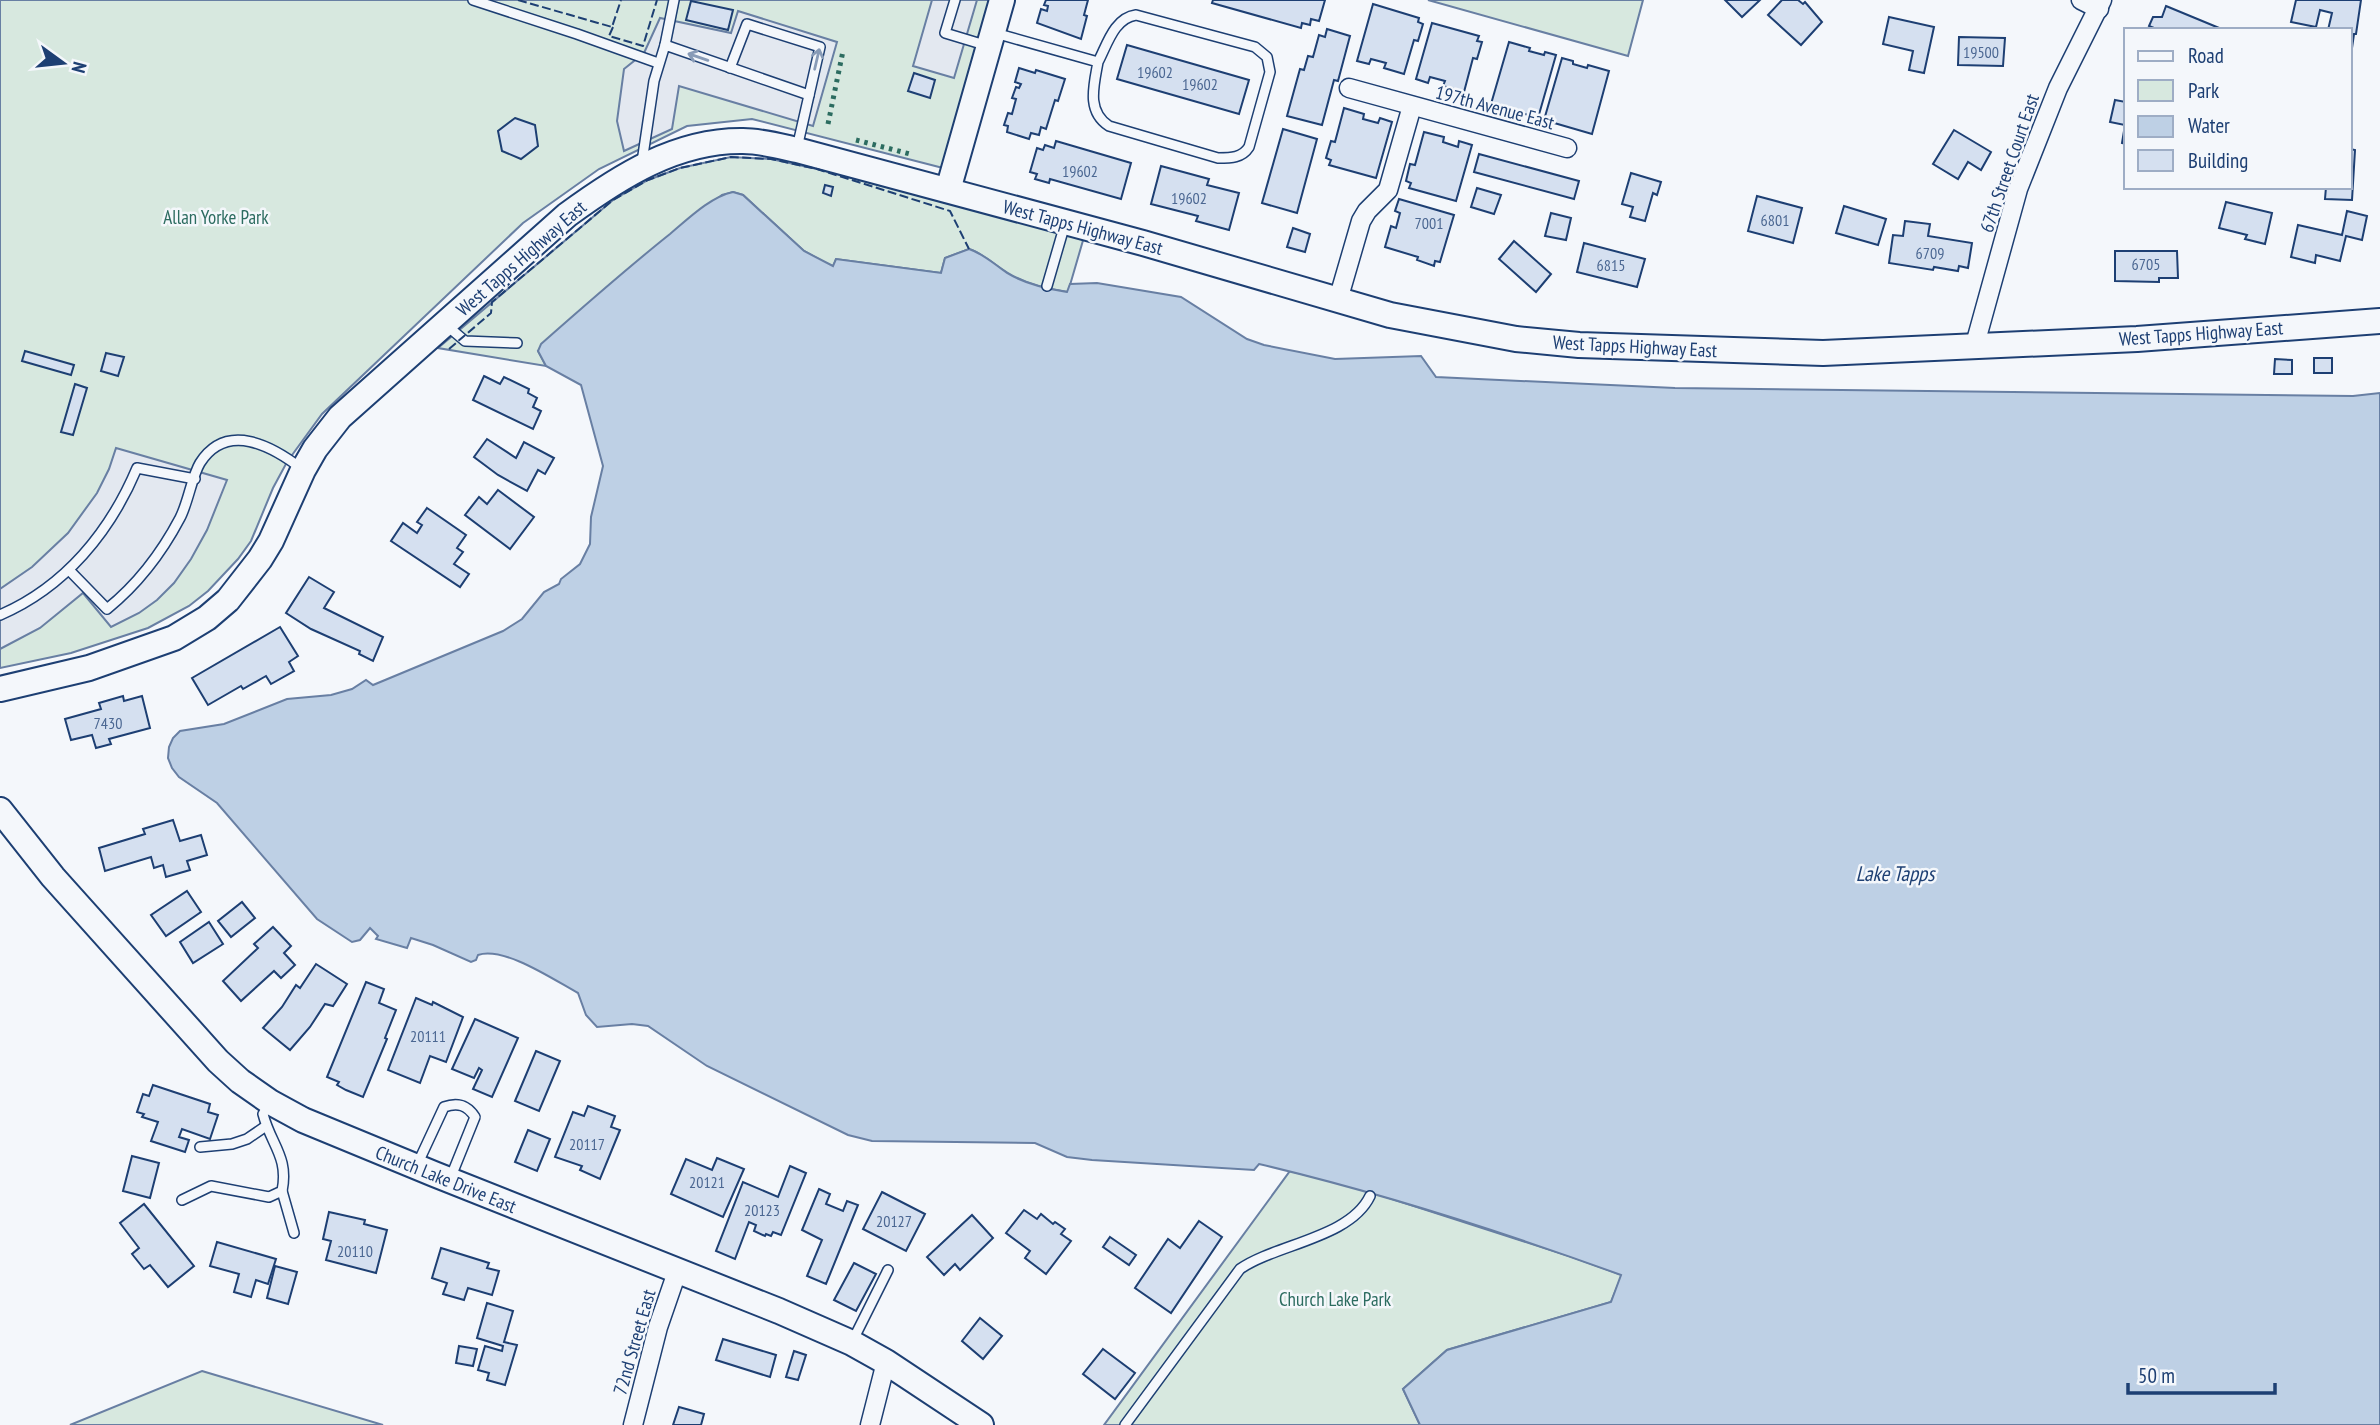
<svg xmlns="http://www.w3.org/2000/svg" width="2380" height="1425" viewBox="0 0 2380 1425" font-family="'PT Sans Narrow',sans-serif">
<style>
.green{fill:#d7e8df;stroke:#687fa3;stroke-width:2}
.parking{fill:#e3e8f0;stroke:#687fa3;stroke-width:2}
.water{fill:#bed0e5;stroke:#687fa3;stroke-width:2}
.building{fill:#d5e0f0;stroke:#1d3f73;stroke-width:2}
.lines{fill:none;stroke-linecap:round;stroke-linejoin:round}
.lane-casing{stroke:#1d3f73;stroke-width:12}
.street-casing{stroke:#1d3f73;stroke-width:21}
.secondary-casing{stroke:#1d3f73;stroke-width:28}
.lane{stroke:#f4f7fb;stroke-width:9}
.street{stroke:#f4f7fb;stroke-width:18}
.secondary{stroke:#f4f7fb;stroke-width:24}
.hedge{stroke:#2c6c60;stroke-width:5;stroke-dasharray:3.5 5;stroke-linecap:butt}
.fence{stroke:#1d3f73;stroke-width:2;stroke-dasharray:9 3.5;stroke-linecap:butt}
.oneway{stroke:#889bb7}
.labels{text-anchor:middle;stroke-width:5;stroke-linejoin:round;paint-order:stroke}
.number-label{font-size:16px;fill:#4b6792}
.street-label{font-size:19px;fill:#1d3f73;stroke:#f4f7fb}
.park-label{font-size:19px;fill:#2c6c60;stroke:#f4f7fb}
.water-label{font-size:21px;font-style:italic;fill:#1d3f73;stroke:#f4f7fb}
</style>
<rect width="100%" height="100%" fill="#f4f7fb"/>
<g class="green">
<polygon points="0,0 991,0 943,168 752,119 687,126 599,169 523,223 322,414 287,462 273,488 251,541 238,559 208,591 189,606 148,628 71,653 0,668"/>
<polygon points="1428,0 1643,0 1628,56"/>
<path d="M731,157L771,159L817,169L1084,237L1068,292C1047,289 1026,284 1008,273C994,265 984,254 969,249L945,258L941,273L836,259L833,267L804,251L743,195L733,192L722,195L538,351L546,366L438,348L613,200L648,180L680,168Z"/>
<polygon points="1290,1171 1358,1188 1572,1257 1622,1275 1611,1302 1447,1350 1403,1389 1420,1425 1104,1425"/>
<polygon points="202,1371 383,1425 70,1425"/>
</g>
<g class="parking">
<polygon points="932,0 977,0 954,78 913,66"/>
<polygon points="738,11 837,42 813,126 679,86 672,129 624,151 617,121 624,69 644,53 660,18 731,33"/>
<polygon points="116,448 227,480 207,530 191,559 174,583 157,600 139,613 111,627 83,593 40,628 0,649 0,589 32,567 68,533 97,493 109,469"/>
</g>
<path class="water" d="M733,192L743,195L804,251L833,266L836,259L941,273L945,258L969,249C984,254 994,264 1007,273C1025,284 1047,289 1067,292L1070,284L1097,283L1181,297L1247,339L1264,345L1335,359L1421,356L1436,377L1675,388L2353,396L2380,393V1425H1420L1403,1389L1447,1350L1611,1302L1621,1275C1503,1232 1382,1193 1259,1164L1254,1170L1092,1160L1067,1157L1035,1143L872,1141L848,1135L707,1066L648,1026L632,1024L597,1027L586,1015L578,993C554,980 504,946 478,955L476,960L471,962L433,945L411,938L407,948L376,939L378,936L370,928L360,940L352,942L317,919L217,803L179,777L172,768L168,758L169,747L173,738L180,731L224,724L287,699L331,695L352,689L366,680L373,685L503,631L522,619L544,592L559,584L561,579L580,564L590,544L591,517L603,466L581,385L546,366L538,351L541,344C584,306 626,269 670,234C688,219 710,197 733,192Z"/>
<g class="building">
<polygon points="1046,0 1088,0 1084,15 1087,16 1081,39 1037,23 1041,9 1047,11 1048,6 1044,5"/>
<polygon points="1213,0 1325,0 1319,21 1311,19 1310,25 1302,23 1301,28 1212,3"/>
<polygon points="1725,0 1760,0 1742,17"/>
<polygon points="1782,0 1798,0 1803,4 1805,2 1822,22 1801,45 1768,15"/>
<polygon points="2296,0 2361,0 2356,34 2354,34 2352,48 2350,30 2328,30 2332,13 2320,10 2316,27 2291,22"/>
<polygon points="691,1 733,10 728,30 686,20"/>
<polygon points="1373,4 1419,18 1418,22 1423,24 1418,41 1414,40 1404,74 1384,68 1386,63 1371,59 1369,64 1357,61"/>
<polygon points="2166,6 2224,30 2159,30 2149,26 2153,17 2162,17"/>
<polygon points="1889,17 1934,27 1924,73 1909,70 1913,51 1883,44"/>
<polygon points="1432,23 1479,36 1477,41 1482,42 1477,59 1473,58 1464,92 1443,86 1445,81 1430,77 1428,83 1416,79"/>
<polygon points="1327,29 1350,36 1338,81 1334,80 1322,125 1287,116 1300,69 1304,70 1308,56 1313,57 1319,35 1325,37"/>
<polygon points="1959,37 2005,38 2003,66 1958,65"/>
<polygon points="1509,42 1530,48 1529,51 1544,55 1545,52 1556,55 1538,118 1491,104"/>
<polygon points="1127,45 1249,80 1239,114 1117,79"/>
<polygon points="1562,58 1573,61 1573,64 1587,68 1588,65 1609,71 1592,134 1544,120"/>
<polygon points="1019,68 1035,73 1036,70 1065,79 1058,101 1055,100 1046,129 1041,127 1039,135 1031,133 1029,139 1007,132 1008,126 1004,125 1008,113 1012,114 1016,99 1012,98 1016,87 1019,88 1021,84 1015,82"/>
<polygon points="914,73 935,80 930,98 908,91"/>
<polygon points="2115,100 2126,102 2126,144 2122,143 2125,125 2110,122"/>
<polygon points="1344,108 1364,114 1363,119 1378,123 1380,118 1392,122 1376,178 1329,165 1331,160 1326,158 1331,141 1335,142"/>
<polygon points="515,118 535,125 538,146 521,159 502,151 498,131"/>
<polygon points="1283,129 1317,139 1297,213 1262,203"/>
<polygon points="1954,130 1991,152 1981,170 1968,162 1958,179 1933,164"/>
<polygon points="1424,132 1444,137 1443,142 1458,147 1459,141 1472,145 1456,201 1409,188 1411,183 1406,181 1410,164 1415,165"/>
<polygon points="1056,141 1131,163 1121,199 1050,179 1049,183 1035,179 1037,174 1030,172 1037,148 1043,150 1045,145 1054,148"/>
<polygon points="2350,149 2355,150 2352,200 2325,199 2326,187 2350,187"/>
<polygon points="1479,154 1579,181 1574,199 1474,172"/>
<polygon points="1161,166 1209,179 1207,185 1239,193 1229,230 1196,221 1198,216 1151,204"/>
<polygon points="1631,173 1661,182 1657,195 1653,193 1645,221 1630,217 1633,207 1622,204"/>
<polygon points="825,185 833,187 831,196 823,193"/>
<polygon points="1477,188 1501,195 1494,214 1471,207"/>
<polygon points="1757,196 1802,208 1793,243 1748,231"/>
<polygon points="1399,199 1454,215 1440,262 1435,261 1434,266 1417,260 1418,257 1385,247 1391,226 1396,228 1400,213 1395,211"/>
<polygon points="2226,202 2272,213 2265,244 2245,239 2247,235 2219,228"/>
<polygon points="1844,206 1886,219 1878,245 1836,233"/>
<polygon points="2347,211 2367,216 2362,240 2346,236 2340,261 2316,255 2315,263 2291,257 2298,225 2342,235"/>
<polygon points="1551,213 1571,218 1566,240 1545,236"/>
<polygon points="1905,221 1930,224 1928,236 1972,243 1968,268 1959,266 1958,271 1934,267 1933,270 1889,263 1893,235 1903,236"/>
<polygon points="1293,228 1310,234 1305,252 1287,247"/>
<polygon points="1514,241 1551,274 1536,292 1499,259"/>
<polygon points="1584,243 1645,259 1637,287 1577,272"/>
<polygon points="2115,251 2177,251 2178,278 2159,278 2159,282 2115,281"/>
<polygon points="25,351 74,365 71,375 22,361"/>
<polygon points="106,353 124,357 118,376 101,371"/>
<rect x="2314" y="358" width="18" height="15"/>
<polygon points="2275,359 2292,360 2292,374 2274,374"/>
<polygon points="484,376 500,384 504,377 529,389 528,393 537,398 533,407 541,411 533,429 473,400"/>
<polygon points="75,384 87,388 73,435 61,432"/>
<polygon points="487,439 516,458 524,442 554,458 545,474 538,470 527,491 498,475 474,457"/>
<polygon points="498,490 534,517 510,549 465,515 479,497 487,504"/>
<polygon points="427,508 466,535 457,548 463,552 454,564 469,574 460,587 391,541 403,523 417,533 422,525 417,522"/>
<polygon points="309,577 334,592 324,608 383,637 373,661 359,654 360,651 311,629 286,613"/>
<polygon points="280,627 298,656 289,662 294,671 271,684 266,676 243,689 241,686 208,705 192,678"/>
<polygon points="123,696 124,701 142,696 150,728 109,739 111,744 96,748 92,735 71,740 65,719 101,709 99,703"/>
<polygon points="173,820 180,841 201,835 207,855 187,861 190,870 166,877 163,865 154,868 151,857 105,871 99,848 145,834 143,829"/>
<polygon points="187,891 201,912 166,936 151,915"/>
<polygon points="242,902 255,918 231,937 218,921"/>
<polygon points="209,922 223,944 193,963 180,942"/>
<polygon points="273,927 291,946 284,953 295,965 281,978 274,971 241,1001 223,981 258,948 254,944"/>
<polygon points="316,964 347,984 333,1006 325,1004 310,1027 290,1050 263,1028 282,1007 296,985 300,988"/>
<polygon points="366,982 384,989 379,1003 396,1010 385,1038 387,1039 363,1097 346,1090 337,1085 339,1082 327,1077"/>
<polygon points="416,998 432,1005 433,1002 463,1017 446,1062 430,1056 420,1083 388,1070"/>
<polygon points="475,1019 518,1038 492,1097 473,1089 482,1070 479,1068 474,1078 452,1069"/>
<polygon points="536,1051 560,1061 539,1111 515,1101"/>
<polygon points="153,1085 210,1104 208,1112 218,1115 210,1139 182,1129 179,1137 189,1140 185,1152 151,1141 158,1122 142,1117 144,1114 137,1112 143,1094 149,1096"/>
<polygon points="588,1106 615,1116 611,1127 620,1130 600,1179 580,1170 582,1166 555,1157 573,1112 584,1116"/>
<polygon points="528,1130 550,1139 537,1171 515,1162"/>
<polygon points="132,1156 159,1163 150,1198 123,1191"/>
<polygon points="717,1158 744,1169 723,1217 671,1194 686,1159 712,1170"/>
<polygon points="790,1166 806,1173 781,1235 773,1232 771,1236 766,1234 765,1236 754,1231 756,1225 749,1222 735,1259 716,1251 743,1182 778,1197"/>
<polygon points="819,1189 830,1194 826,1204 843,1211 847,1201 858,1205 826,1284 807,1276 822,1240 802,1230"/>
<polygon points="882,1192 925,1214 906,1251 863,1229"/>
<polygon points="144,1204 194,1266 168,1287 150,1265 144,1269 132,1254 139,1248 120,1223"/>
<polygon points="1024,1210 1037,1219 1041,1214 1053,1224 1055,1222 1065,1229 1061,1234 1071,1241 1046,1274 1025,1258 1030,1251 1006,1233"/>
<polygon points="329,1212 365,1220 364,1224 387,1230 376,1273 326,1260 331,1241 323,1239"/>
<polygon points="972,1215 993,1238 960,1270 955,1264 944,1275 927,1257"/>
<polygon points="1199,1221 1222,1237 1171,1313 1135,1288 1168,1239 1180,1248"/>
<polygon points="1110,1237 1136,1255 1129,1265 1103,1247"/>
<polygon points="217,1242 276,1259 268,1284 256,1280 251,1297 234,1292 239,1274 210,1266"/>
<polygon points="441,1248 489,1263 487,1268 499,1271 492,1295 468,1288 464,1300 443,1294 447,1283 432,1278"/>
<polygon points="854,1263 876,1274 856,1311 834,1300"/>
<polygon points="275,1266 297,1272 288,1304 267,1298"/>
<polygon points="487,1303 513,1311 504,1342 517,1345 505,1385 487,1380 489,1373 478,1370 485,1346 502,1351 503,1346 477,1338"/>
<polygon points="980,1318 1002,1336 983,1359 962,1341"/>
<polygon points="723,1339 776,1355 770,1377 716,1360"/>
<polygon points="459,1346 477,1349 473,1366 456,1363"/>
<polygon points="1103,1349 1135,1373 1115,1399 1083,1374"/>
<polygon points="794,1351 806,1355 798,1380 786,1377"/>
<polygon points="679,1407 704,1414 701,1425 673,1425"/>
</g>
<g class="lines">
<defs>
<g id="lane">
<polyline points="473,0 577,34 658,63"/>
<polyline points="955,0 945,33 988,46"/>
<path d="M995,33L1098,62C1094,85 1086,111 1109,126L1218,158C1231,158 1242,158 1249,147L1270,72L1267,57L1255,47L1136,15C1114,18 1107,45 1098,62"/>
<polyline points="665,45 674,0"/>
<polyline points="730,68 747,24 820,47 797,148"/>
<polyline points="642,162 654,81 665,45 809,95"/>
<polyline points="1047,286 1065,224"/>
<polyline points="445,324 465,341 517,343"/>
<path d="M69,570L107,609C138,584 161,554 180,518C188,503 192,476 200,463C227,421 272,446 302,469"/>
<path d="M0,615C65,587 110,532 137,468L195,479"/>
<polyline points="200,1147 232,1144 247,1139 266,1126"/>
<path d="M417,1165L444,1107C458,1102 467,1105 475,1117L450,1179"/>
<polyline points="282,1191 294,1233"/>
<path d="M182,1200L211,1186L269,1197L282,1191C289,1157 271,1145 263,1114L269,1104"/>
<polyline points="853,1340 888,1270"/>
<path d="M1125,1425L1240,1269C1276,1244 1350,1238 1370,1196"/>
</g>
<g id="street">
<polyline points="2081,0 2099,9"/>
<polyline points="1349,88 1567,148"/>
<polyline points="1338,300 1361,221 1367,211 1388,190 1412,106"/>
<polyline points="1974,348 2018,189 2058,88 2102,0"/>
<polyline points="633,1425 658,1327 677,1272"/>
<polyline points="870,1425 886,1362"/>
</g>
<g id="secondary">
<polyline points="948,190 1002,0"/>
<path d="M0,689L89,668L174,638L207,618L228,600L260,559L271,541L303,470L315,449L340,417L567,215C619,177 676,140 743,141C761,141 779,146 797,150L1143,243L1390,315L1516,339L1579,345L1823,353L2137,339L2380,321"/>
<polyline points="0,810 53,877 218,1061 240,1081 270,1102 303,1120 434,1174 779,1311 852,1343 886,1362 981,1425"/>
</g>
</defs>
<use href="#lane" class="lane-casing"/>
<use href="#street" class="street-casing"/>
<use href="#secondary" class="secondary-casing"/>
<use href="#lane" class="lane"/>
<use href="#street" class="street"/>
<use href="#secondary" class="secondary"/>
<g class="hedge">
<polyline points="828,124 843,51"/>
<polyline points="856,140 910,154"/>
</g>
<g class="fence">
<polyline points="518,0 612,27 621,0"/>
<polyline points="613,27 609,36 643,46 657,0"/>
<polyline points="449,349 491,313 492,302 613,200 648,180 680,168 731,157 771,159 817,169 950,211 969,249"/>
</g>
</g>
<defs><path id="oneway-shaft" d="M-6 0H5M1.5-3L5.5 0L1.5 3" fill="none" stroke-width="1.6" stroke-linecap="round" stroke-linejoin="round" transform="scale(1.75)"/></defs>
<g class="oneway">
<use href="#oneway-shaft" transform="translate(698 57) rotate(-161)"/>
<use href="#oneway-shaft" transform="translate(817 59) rotate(-77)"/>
</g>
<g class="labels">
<g class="number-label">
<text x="1981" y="58">19500</text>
<text x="1155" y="78">19602</text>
<text x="1200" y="90">19602</text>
<text x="1080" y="177">19602</text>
<text x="1189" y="204">19602</text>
<text x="1775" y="226">6801</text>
<text x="1429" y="229">7001</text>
<text x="1930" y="259">6709</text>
<text x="2146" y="270">6705</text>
<text x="1611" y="271">6815</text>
<text x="108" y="729">7430</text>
<text x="428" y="1042">20111</text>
<text x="587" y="1150">20117</text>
<text x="707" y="1188">20121</text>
<text x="762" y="1216">20123</text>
<text x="894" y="1227">20127</text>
<text x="355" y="1257">20110</text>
</g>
<g class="street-label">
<text transform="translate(1495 107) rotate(15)" y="7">197th Avenue East</text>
<text transform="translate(2009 163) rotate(-71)" y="7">67th Street Court East</text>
<text transform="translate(1083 227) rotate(15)" y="7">West Tapps Highway East</text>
<text transform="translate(521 258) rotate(-41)" y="7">West Tapps Highway East</text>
<text transform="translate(2201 333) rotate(-4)" y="7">West Tapps Highway East</text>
<text transform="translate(1635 346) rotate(3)" y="7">West Tapps Highway East</text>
<text transform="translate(446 1179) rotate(22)" y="7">Church Lake Drive East</text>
<text transform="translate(634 1342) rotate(-74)" y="7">72nd Street East</text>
</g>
<g class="park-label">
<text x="216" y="224">Allan Yorke Park</text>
<text x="1335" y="1306">Church Lake Park</text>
</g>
<g class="water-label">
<text x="1895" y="881">Lake Tapps</text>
</g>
</g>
<rect x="2124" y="28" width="228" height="161" fill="#f4f7fb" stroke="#9eadc5" stroke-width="2"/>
<rect x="2138" y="51" width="35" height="10" fill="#f4f7fb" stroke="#9eadc5" stroke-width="2"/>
<text x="2188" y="63" font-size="21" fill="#1d3f73">Road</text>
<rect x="2138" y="80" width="35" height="21" fill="#d7e8df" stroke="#9eadc5" stroke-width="2"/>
<text x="2188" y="98" font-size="21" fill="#1d3f73">Park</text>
<rect x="2138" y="116" width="35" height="21" fill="#bed0e5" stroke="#9eadc5" stroke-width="2"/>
<text x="2188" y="133" font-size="21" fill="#1d3f73">Water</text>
<rect x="2138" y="150" width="35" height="21" fill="#d5e0f0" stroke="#9eadc5" stroke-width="2"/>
<text x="2188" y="168" font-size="21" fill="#1d3f73">Building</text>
<g transform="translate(63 63) rotate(105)" stroke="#f4f7fb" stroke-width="5" paint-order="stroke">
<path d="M0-5L12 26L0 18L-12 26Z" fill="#1d3f73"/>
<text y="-10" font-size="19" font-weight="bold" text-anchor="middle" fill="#1d3f73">N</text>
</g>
<path d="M2128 1383v10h147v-10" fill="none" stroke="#1d3f73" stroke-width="3.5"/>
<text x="2138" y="1383" font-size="21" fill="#1d3f73" stroke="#f4f7fb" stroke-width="5" paint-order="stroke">50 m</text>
</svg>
